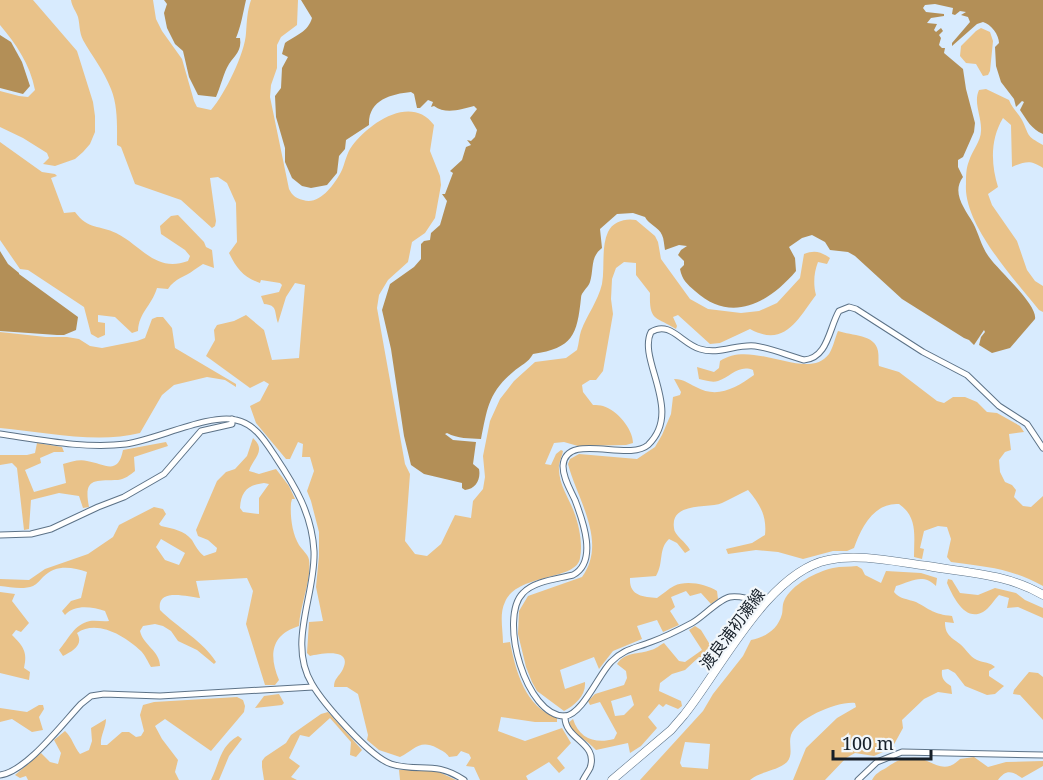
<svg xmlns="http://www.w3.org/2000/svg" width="1043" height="780" viewBox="0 0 1043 780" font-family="'Noto Serif','Noto Sans JP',serif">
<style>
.green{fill:#e9c289;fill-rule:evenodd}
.water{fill:#b38f57}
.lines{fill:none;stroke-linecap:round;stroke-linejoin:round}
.street-casing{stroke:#5c7287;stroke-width:7}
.secondary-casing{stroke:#5c7287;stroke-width:9}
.street{stroke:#fff;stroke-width:5}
.secondary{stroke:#fff;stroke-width:8}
.labels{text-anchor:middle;stroke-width:4.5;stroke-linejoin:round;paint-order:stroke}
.street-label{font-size:16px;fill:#161f28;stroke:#f2f7fb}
</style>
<rect width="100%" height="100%" fill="#d8ebfe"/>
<g class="green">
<path d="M0,0H33L77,51L93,102L95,116V132L90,144L83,152L75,159L55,166L43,164L49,158L47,153L23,138L0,127V91L19,96L28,97L35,90C30,64 16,44 0,25Z"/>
<path d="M71,0H153L156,19L162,31L182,59L194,101L197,107L211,110C225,94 245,53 246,33C247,21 247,12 251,0H298L297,25L281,37L277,45V68L271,85L270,97L289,189C292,195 295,198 303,200C319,206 334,185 341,172C345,164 346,154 352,146C369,123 411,94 434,125L430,151L440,176L441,185L435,218L425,233L412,242L408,262L388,280L379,295L377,308L405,464L410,474L405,541L415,554L427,556L441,544L455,515L471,518L473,501L483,489L485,477L483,456L490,421L500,399L514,381L535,362L566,358L577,350C579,343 579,337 581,331C587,315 598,301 602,284C605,267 601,247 608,232C613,221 626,218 636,220L655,236L658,242L661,259L690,299L708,309L741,313L759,311L777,303L800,278L804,254C814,250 820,251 830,258L827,264L818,262C814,272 813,284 816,295C798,319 785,348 750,329L720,343L710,344L678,315L673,317L677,326L676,329C656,316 649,322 650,293L636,275V263L624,262L616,268L612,279L611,299L613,314L603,371L596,380H590L582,385L583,392L593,405C597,405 600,405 603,406C617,410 633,429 633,443L626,445L578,446L564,442L554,443L545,464L551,465L556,454L561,450L563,451C562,457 558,464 559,469C559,485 569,498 574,512C579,525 583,544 580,558C577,581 517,573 505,602C499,614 503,630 503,643L510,642C516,672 525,707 557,718V722H535L501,717L498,731L525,741L562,728L571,743L557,758L565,768L559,773L549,762L526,776L528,780H480L474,767L466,766L471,758L469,754L461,751L457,756L449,757C446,752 442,751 437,748C419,739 415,750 400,757L379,750L367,740L368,735L358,694L347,687H334C334,678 339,677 343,669C353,647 320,654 310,656L307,653L309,622L323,621L316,587L319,556V532L311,501L307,491L314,471L310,457H302L303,444L298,442L290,459H286L256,423L250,406L260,401L269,384L264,381L250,388L206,356L215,340L214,330L217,325L234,321L246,315L264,330L272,360L299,358L305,285L295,283L286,297L278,323C274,312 278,305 264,304L261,296L279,292L282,285L280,283L261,280L260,283C243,277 237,269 229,253L237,242L236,203L227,183L218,177L210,178L216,221L215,226L212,228L181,200L135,184L121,147L117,145C117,126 118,106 111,89C104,71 92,56 83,40C79,32 80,25 78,17C76,11 72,7 71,0Z"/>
<polygon points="981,28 990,32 993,41 990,71 988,75 983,76 976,64 966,63 960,56 961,46 976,31"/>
<path d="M986,89L1009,100C1012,108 1018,113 1022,120C1030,136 1025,135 1043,145V168C1031,160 1026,161 1012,167L1011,125L1003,118C990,140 991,164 998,187L988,194L992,205L1017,241L1027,270L1035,281L1043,286V312L1039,310C1015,280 963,224 966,184C966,176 966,168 969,161C972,151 981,141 981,131C982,117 973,103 979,90Z"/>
<path d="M0,142L42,172L55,174L57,176L51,178L64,213L75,212C88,230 100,225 116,233C141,245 155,273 188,261L190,256L185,250L161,234L160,226L171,216L178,215L204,242L206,247L212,250L214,268L203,264C200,266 197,268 194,270C185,277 175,278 168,289L157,288C151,307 139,312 138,331L132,333L115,317L98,315V322L105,323V335L98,338L91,334L84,307L28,270L20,269L0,240Z"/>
<path d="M157,317H163L172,328L175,348L236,384V387L225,380L207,377L174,385L162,395L140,433C97,444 45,432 0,428V332L46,337H67L79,339L90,346L102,348L137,341L145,338L152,319Z"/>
<path d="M838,331C852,336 875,334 878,351C879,356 878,362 879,366L899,372L937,401L944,403L953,397H965L977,402L987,412L997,413L1020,426L1024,432L1009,434L1011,450L1005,452L999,460L1000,472L1005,482L1012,485L1016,490L1014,497L1023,506L1031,507L1043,496V586C1009,568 988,567 951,562L947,557L951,539L947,527L938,526L924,531L920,548L924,549L922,559L914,557C914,536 918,517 899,504C874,502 861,528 854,548L847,551H833L803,559L778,552L756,550L728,554L726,549L752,543L765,535C767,516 760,504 748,490C739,494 731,499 722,503C709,509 670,501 674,528C674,535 686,542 690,550L685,553L677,543L669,539C658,549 664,563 656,576L630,578C629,596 643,597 657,598C663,594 668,589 674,586C686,580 706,584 717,591L718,599L711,604L701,593L690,596L686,591L671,597L675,607L670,611L679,625L663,632L657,620L637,626L642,639L613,651L599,669L594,657L560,670L565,689L585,682C586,696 575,705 564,711L537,691L532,682L526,667L518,634L519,611L528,596L582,577C608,542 577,499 568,464L570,459L579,454L637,459L655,447L662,435L671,414L673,397L680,395L681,392L674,379C684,379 687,383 696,387C717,399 736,388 754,375L753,370C739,364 730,377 718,381C712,383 704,380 699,379L697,367L714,372L719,368L720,361C753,338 807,383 829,354C833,348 835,338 838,331Z"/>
<path d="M253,438C267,451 253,458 249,471L259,474L276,469L289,486L295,499H292L291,503C290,516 292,533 299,545C302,550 308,554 309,560C312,579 300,605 299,626C270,635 269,656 279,680L275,685H265L246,624L253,591L247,578L196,581L200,598C188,597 156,587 160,610C177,627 204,642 216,662L214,664L197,650L178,641L171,631L163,626L155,624L143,626L140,631C143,645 160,651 160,666L151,667C148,662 145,655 141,651C125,636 97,619 77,633C84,645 73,651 63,656L59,650C68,640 74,624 90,621C96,620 103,622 109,621L105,611C92,607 75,604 65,615L62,611L71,601L81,598L87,572C72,567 56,564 43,577C40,580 37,584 33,586C23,590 10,587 0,586V579L29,580L45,569L88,554L113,537L119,525L154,507L163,509L166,514L159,524L161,526C173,529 184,530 192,540C196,547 198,551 204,556L216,552L217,548L208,540L198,536L196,530L217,481L226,472L235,469L247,456ZM264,483L269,484L259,498V514L243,512L240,508C241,491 248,485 264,483ZM161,539L185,553L179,565L165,560L156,547Z"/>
<path d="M166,442L168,446L134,457L135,471C130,475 125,479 118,480C95,481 83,477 89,507L83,508L79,496L59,493L31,500L29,529L24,530L17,468L12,463L0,465V455H27L35,453L37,443L62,447L64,452H54L40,458L41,463L25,470L34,492L66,483L63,464C71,462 79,459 87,461C105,464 118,476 123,450Z"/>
<path d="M857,566L862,569L865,575L881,583L886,571L921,573L937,578L936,586C923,573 912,581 896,586L894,592C899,599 908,599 916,602C931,610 933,614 952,616L954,623L945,622C945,635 951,637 960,644C967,650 969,656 977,660C984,663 990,662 995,667L989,671V676L1004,686L995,694L987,695L965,686L955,673L948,669L942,670C941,678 944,682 951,686L952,694L938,692L924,699L902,720L903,728L892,748L874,756L855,753L846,758L825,780H793L806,748L837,718L856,707L855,703C838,701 797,718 791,735C788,744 794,754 787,762C778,771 760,771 750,780H640L703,711L713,694L743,656L751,640C766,637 778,629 782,614C783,610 782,606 784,601C792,584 816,572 833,568C841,566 849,567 857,566ZM685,742L710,744L708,769L682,767L680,763Z"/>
<path d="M948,579L952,580L960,593L978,595L995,588L1016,593L1025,600L1043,608V618L1018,607L1007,608L1009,598L999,595C994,600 989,609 983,612C965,622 953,597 947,583Z"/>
<path d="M0,592L15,594L12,601L29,623L21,632L16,630L12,635C23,646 28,652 24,668L30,672L29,680L0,673Z"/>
<path d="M695,626L701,630L712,648L717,649L720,646L724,649L719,658L699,657L685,670L672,674L660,683L659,691L681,701L682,706L678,709L666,704L663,707L659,704L648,717L657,728L641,746L630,753L628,743L596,750C587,740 575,735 567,724L573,719C579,739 596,744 614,739L617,733L600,702L590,705L588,701L595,694L624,685L627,678L626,671L617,664C626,651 638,655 651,650C656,649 660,645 664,643L679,661L685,662L702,650L689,630ZM631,695L634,705L624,715L615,716L611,701Z"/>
<polygon points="1029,672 1038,673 1043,677 1043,720 1020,695 1013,694 1014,690"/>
<polygon points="279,694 284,703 282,705 255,708 264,696"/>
<path d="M237,697L243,700L245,706L244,712L211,751L165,719L155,726L162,739L178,760L175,772L179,780H28L26,776L20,778L15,775L41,753L50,762L58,764L61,753L54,740L65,731C72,737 74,747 80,754L89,750L92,741L91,728L106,719C106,728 100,736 101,745H107L122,732H129L136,737L141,736L144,731L140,715L143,705L154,702Z"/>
<polygon points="39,705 43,705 44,709 39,717 43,730 32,732 12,719 0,722 0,708 27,712"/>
<polygon points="328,712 362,750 356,757 350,755 351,742 330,718 309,737 300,735 289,758 300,766 291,777 297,780 264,780 262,767 262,761 265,757 286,743 291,735 321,714"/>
<path d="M238,736L242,739L229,756L219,780H211C220,762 220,746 238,736Z"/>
<path d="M974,757L988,767L1006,762L1043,761V766L1022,778C1012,771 1006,769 998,780H872C875,774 880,771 886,768C895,761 905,757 917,758C933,760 943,776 960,759Z"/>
<polygon points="423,769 439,772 456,780 400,780 399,770"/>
</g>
<g class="water">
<path d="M164,0H246C243,13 241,26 236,38H240C242,51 235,55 229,64C223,74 221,86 216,97L198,95L189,77L183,51L175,44L167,28L164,13L167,4Z"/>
<path d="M301,0H1043V134C1031,129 1027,120 1020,110L1024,102L1022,101L1016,107L1014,99L1001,82L996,66L995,47L999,43C999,35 991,24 983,22L977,24L952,46V43L970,22L968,17L961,15L966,12L960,11L955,15L952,14L953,8L935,4L925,5L923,8L926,12L944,14V16L931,18L927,23L937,24L934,30L936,32L941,28L943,31L939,35L941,38L939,45L942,48H945L944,53L963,69L966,89L975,123L974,132L963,157L958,160V167L963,177C951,193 965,209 973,223C979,234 981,246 989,257C998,270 1038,305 1035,319L1010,348L992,353L979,345L981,337L985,332L984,330L974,345L969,340L964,338L902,299L855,256L848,252L830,250L825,242L812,235L802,238L789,247L795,258L796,271C769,303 731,324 695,291C687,284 682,280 680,269L684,265V261L678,255L681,250L687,246L679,245L665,250C664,245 664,239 662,235C659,227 649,225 645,217L633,213L617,214L600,229L602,248C590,257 594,269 590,282C588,288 581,292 581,298C577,335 573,348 533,354C528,363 521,365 513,372C488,393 487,410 481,439C469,438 458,439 447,433L445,434L453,440L476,442L473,464L479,469C481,479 476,489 465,490L462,488V483L424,474L411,465L404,436L391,349L382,310L390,284L414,267L421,259V244L424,241L430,240L431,233L440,225L447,201L442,194H445L453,173L450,171L462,160L466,147L471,145L467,140L471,141L475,137L477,130L470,118L477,109L474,106C462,109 446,115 434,106L431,107L433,102L428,100L420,108H417L414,94L411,92C391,94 368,100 369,125L346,140L345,149L339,156L337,173L327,185L311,188L302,186L292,178L285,162V148L276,117L275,96L281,88L282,68L288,57L282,54L285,43C296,35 308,32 312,18Z"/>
<polygon points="0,35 11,42 22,62 30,86 23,94 0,88"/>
<polygon points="0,251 8,264 19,273 19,274 78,317 76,330 64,335 57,335 0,331"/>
</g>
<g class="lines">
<defs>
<g id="street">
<path d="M0,434C41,440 85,449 126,444C155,440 211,413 236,420C255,424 265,441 275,456C295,486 312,514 314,551C316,594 287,643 312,684C323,703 370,757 391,764C420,773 434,760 464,780"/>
<polyline points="0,535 31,534 51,529 98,507 124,497 164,474 201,431 232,424 232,419"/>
<path d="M765,603C755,600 740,595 730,597C719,599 703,617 692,623C679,630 665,637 651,642C636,648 623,649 611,662C599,674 582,715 565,716C526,717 498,618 523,593C534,581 557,579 573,575C598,562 583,521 575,500C570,489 563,478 563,466C565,431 629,462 648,445C684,411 637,360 651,332C670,320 682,344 700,349C719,355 736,344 755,346C771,348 789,356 804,360C828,358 829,328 839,311L849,307L856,309L923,352L967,375L999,406L1027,424L1043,448"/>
<path d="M565,716C564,740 599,742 590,768C588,772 585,776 583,780"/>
<path d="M0,775C26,772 63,723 81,704L91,696L104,694L160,696L313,687"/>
<polyline points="858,780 877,762 902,752 1043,755"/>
</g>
<path id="secondary" d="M612,780L671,730L684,715C721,669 768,572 828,560C859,553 896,562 928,566C967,573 1008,574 1043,595"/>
</defs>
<use href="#street" class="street-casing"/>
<use href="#secondary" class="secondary-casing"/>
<use href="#street" class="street"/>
<use href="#secondary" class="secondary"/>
</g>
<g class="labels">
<g class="street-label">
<text transform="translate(732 629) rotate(-53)" y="6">渡良浦初瀬線</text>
</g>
</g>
<path d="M833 750v9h98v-9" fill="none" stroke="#161f28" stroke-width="3"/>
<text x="842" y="750" font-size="18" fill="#161f28" stroke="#f2f7fb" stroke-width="4.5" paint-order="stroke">100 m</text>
</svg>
